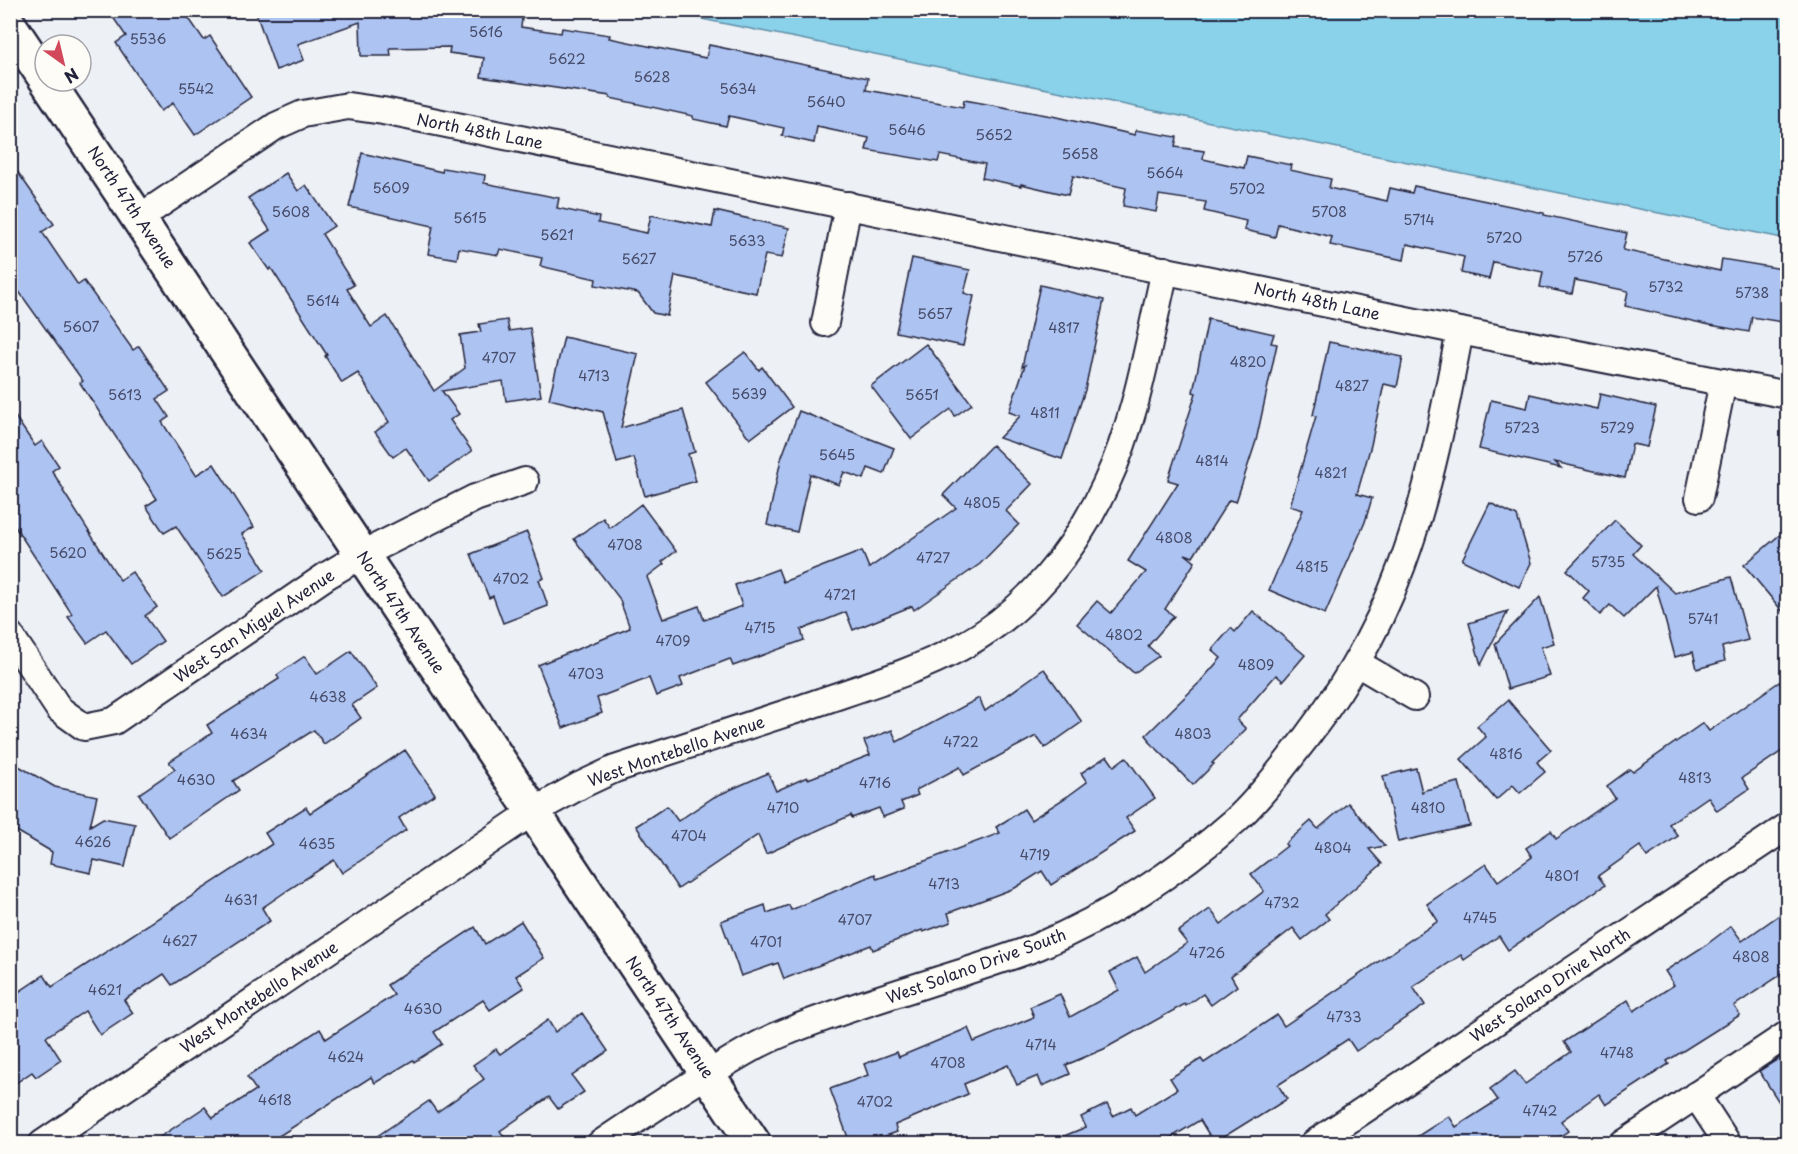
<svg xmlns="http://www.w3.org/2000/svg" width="1798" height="1154" viewBox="0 0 1798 1154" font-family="'Playpen Sans',sans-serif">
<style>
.water{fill:#89d2ea;stroke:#608ca4;stroke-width:1.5}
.building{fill:#adc3f1;stroke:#22223b;stroke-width:1.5}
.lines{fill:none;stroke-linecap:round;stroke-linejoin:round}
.street-casing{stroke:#22223b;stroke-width:30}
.secondary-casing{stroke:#22223b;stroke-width:38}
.street{stroke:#fdfcf7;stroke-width:26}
.secondary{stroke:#fdfcf7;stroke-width:33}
.labels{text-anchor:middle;stroke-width:4.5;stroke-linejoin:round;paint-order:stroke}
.number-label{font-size:14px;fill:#454a68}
.street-label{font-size:16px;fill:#22223b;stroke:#fdfcf7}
</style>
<rect width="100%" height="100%" fill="#edf1f6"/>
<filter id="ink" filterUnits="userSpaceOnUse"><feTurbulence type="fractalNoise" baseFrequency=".0167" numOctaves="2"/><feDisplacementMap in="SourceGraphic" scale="12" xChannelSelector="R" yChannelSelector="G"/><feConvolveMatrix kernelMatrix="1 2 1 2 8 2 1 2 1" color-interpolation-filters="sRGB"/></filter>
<g filter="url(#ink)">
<polygon class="water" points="662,11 1787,11 1787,239"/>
<g class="building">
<polygon points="108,10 183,10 204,40 210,36 251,97 195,135 173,103 161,111 116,43 126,36"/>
<polygon points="255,10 523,10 521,27 561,33 562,28 610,35 609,38 706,58 709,45 868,78 866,90 963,107 964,100 1052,116 1135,135 1136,130 1177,137 1175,147 1204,151 1203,159 1244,168 1247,156 1291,165 1290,170 1331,179 1329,188 1387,201 1390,188 1412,193 1414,186 1544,213 1544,215 1627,233 1623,250 1720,271 1722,259 1788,270 1788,323 1752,317 1749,332 1710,325 1625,306 1628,291 1575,280 1572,294 1540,287 1543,272 1493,262 1489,279 1461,273 1464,257 1407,244 1404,260 1330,245 1332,237 1278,224 1275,237 1244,230 1246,221 1204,211 1206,202 1159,195 1156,212 1123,206 1126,188 1073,176 1068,195 1021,184 1021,186 982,178 985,164 940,155 938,162 866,150 869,138 817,127 814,143 782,136 784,128 729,116 726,126 693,119 693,116 610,98 610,96 481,77 484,58 449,53 450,47 390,48 391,56 361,56 360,22 298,44 304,60 276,70"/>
<polygon points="362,153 442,172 443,168 485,175 484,183 559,198 557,208 599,217 598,223 647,233 651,215 712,227 715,211 789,228 782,258 765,255 756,293 675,276 667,316 653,313 638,293 595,285 596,279 540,266 542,258 500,249 498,255 459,248 457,259 428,254 433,226 349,207"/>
<polygon points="10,161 54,224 42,232 78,285 84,281 133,350 139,346 169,391 157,399 169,417 162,422 196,475 214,464 254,527 242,534 265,570 223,597 176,526 164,533 146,506 157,499 80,383 83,381 10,279"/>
<polygon points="286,173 298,191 306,185 334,226 322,234 354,285 347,289 371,327 387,316 434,391 465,368 460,335 481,332 479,324 507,320 509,331 530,328 541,396 506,401 503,381 442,391 459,414 450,420 472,451 429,481 406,448 393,457 375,432 389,422 358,373 342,383 325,356 327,355 271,268 269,270 250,243 270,230 248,198"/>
<polygon points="912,258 970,270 964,293 974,296 963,346 896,332"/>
<polygon points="1040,285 1104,300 1085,390 1062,459 999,438 1020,416 1009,412 1025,365 1022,367"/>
<polygon points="1208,319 1274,334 1271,343 1277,344 1256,441 1236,502 1229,500 1193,557 1185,554 1195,562 1165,609 1174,616 1148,646 1159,656 1134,673 1077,624 1097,601 1111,613 1146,572 1128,561 1178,483 1168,480 1196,393 1193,392"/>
<polygon points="564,337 638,354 621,428 683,410 695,452 688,454 696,481 645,496 634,458 617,463 603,412 549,399"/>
<polygon points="1329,342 1403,357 1397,387 1384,384 1371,445 1357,494 1372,498 1365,522 1325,614 1269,590 1303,510 1290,506 1316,416 1313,415"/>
<polygon points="926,344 972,404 955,416 951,409 911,439 871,386"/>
<polygon points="745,352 759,370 762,367 792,407 750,439 706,382"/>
<polygon points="1530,394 1597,409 1600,394 1656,407 1647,447 1632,444 1625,478 1555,462 1561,468 1479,449 1491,400 1527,408"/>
<polygon points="10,409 35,446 42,441 59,466 52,471 64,490 63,491 120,580 132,572 157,607 145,616 163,641 131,664 106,630 87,643 68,617 72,614 10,519"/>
<polygon points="799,411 894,448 884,474 868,468 864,479 844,472 839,485 810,474 797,532 767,525 781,459"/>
<polygon points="992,445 1032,484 1006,511 1019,524 980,564 914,610 912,606 853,630 846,612 801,630 804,640 733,666 730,659 680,678 683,686 656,696 649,678 597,698 602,713 563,728 538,665 630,628 619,598 574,539 603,518 610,528 641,504 676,551 662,562 664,564 647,577 663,619 699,606 704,620 742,606 735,585 778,569 783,582 862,551 869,568 956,508 943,495"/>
<polygon points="1490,503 1517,516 1531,563 1519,587 1462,560"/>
<polygon points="1615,520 1641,545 1633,554 1675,593 1731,577 1748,640 1722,647 1725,661 1697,669 1693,652 1675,657 1656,586 1624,618 1610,605 1600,615 1583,598 1589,591 1567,570"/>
<polygon points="1788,528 1788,618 1744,565"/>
<polygon points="527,532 544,578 539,580 548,606 503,623 493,596 489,598 471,554"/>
<polygon points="1540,597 1554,643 1541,647 1550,676 1508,689 1495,644"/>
<polygon points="1253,611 1305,655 1283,681 1276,675 1237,720 1246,729 1212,763 1214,764 1193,785 1149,741 1150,740 1146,735 1199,683 1221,658 1212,650 1231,628 1235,632"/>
<polygon points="1508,611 1481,665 1469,623"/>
<polygon points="351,651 377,688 352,705 361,718 324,744 314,730 233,781 239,790 169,838 139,794 175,769 169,762 212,733 207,725 279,679 277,675 305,656 317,674"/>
<polygon points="1044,669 1082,722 1045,748 1036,736 964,775 960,767 916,790 918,795 901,802 904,809 883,817 879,808 852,818 851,815 766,854 758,835 678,889 636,826 667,806 678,821 714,797 768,773 776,791 807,777 808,779 870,755 864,741 892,730 897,742 979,698 985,711"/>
<polygon points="1779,682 1788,694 1788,747 1742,778 1749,789 1717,811 1708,797 1669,824 1678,836 1647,857 1640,846 1598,876 1605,885 1508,950 1499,936 1464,960 1461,955 1413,987 1425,1005 1356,1051 1348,1039 1278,1085 1287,1099 1255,1119 1254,1118 1214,1143 1200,1120 1162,1143 1047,1143 1086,1127 1081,1117 1107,1104 1113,1116 1131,1107 1135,1115 1177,1089 1170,1078 1201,1059 1204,1063 1277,1015 1284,1026 1438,921 1427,904 1486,864 1498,881 1532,857 1526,848 1551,831 1556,839 1615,798 1607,786 1630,769 1633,772 1703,723 1709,731"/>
<polygon points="1508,700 1551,750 1537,762 1545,772 1520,793 1513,785 1496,800 1461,759 1486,737 1477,726"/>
<polygon points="405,750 435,794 399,818 406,830 342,873 334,860 288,890 262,908 270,921 172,985 164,974 124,1000 133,1013 100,1035 85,1011 46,1037 61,1060 36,1077 32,1072 10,1087 10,998 44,975 52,987 272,844 265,833 306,807 310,813"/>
<polygon points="1107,756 1114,766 1126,757 1155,798 1126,818 1135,831 1051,885 1042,871 1015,888 948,913 951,922 923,932 922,930 873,950 871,945 784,979 778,963 741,976 721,921 765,905 767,913 789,905 791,910 875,874 877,879 1000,833 996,827 1024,809 1031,820 1068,796 1087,782 1081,773"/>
<polygon points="10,761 55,787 97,796 90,826 103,818 135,824 125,867 94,860 91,873 50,864 52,852 10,827"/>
<polygon points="1416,768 1422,792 1425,790 1459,782 1470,826 1398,842 1383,776"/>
<polygon points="1348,803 1385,846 1369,849 1382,864 1325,914 1329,919 1302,940 1293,928 1231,976 1237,986 1211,1005 1203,994 1186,1006 1185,1004 1104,1049 1066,1065 1070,1074 1042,1086 1038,1076 1017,1085 1008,1065 964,1084 968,1094 895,1125 897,1132 866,1143 850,1143 830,1089 868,1075 864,1064 897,1052 899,1057 968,1028 974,1042 1034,1017 1030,1007 1060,994 1070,1017 1119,990 1110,972 1137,957 1145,972 1187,943 1178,932 1210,909 1221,924 1264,891 1251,874 1287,846 1285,844 1311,821 1318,829"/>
<polygon points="1788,909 1788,970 1734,1006 1740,1015 1667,1061 1669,1064 1606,1105 1599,1094 1561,1121 1568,1131 1550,1143 1407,1143 1449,1116 1456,1127 1498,1100 1490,1089 1515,1071 1525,1084 1571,1052 1564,1042 1628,1000 1634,1011 1674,985 1665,971 1706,945 1731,926 1742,941"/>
<polygon points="521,921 544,958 516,976 524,988 490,1010 483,1000 434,1032 442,1044 414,1062 413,1060 375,1083 371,1077 268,1143 151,1143 205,1107 213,1118 256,1090 247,1077 320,1029 326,1039 394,995 387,985 475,927 485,944"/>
<polygon points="582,1013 608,1051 572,1076 584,1092 558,1109 549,1097 500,1131 509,1143 367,1143 429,1101 437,1112 484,1079 473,1065 496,1049 500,1054 548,1020 555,1032"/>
<polygon points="1788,1053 1788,1116 1759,1071"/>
</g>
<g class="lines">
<defs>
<g id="street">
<polyline points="139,218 276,126 303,114 348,106 383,111 1460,331 1788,395"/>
<polyline points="825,323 848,205"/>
<polyline points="1699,498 1723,382"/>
<polyline points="10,635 59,709 84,727 114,721 326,576 363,554 475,498 525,481"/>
<polyline points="1357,663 1415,697"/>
<polyline points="1696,1095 1728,1144"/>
<path d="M42,1144L534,811L581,785L615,769C679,748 742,727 805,707C856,689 913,673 961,647C1027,611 1075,551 1106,484C1137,418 1149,340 1165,270"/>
<path d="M600,1144C637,1119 674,1094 713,1071C736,1057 760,1042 786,1032C848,1007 915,988 979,967C999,960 1019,954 1039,946C1112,915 1177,872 1236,820C1255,803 1271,782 1287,762C1336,701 1375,639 1402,565C1430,489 1445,410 1460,331"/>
<polyline points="1313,1144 1788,826"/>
<polyline points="1623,1144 1788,1034"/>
</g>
<g id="secondary">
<polyline points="10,26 45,78"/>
<polyline points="47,81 754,1144"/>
</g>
</defs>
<use href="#street" class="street-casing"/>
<use href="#secondary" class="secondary-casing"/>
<use href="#street" class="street"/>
<use href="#secondary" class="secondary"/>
</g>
</g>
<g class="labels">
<g class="number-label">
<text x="486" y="37">5616</text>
<text x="148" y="44">5536</text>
<text x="567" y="64">5622</text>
<text x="652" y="82">5628</text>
<text x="196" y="94">5542</text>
<text x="738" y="94">5634</text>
<text x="826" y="107">5640</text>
<text x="907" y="135">5646</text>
<text x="994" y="140">5652</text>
<text x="1080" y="159">5658</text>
<text x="1165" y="178">5664</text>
<text x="391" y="193">5609</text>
<text x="1247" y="194">5702</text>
<text x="291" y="217">5608</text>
<text x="1329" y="217">5708</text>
<text x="470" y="223">5615</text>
<text x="1419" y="225">5714</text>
<text x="557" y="240">5621</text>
<text x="1504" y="243">5720</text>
<text x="747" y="246">5633</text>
<text x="1585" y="262">5726</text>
<text x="639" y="264">5627</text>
<text x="1666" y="292">5732</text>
<text x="1752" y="298">5738</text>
<text x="323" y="306">5614</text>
<text x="935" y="319">5657</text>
<text x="81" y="332">5607</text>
<text x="1064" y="333">4817</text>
<text x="499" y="363">4707</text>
<text x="1248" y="367">4820</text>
<text x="594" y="381">4713</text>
<text x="1352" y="391">4827</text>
<text x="749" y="399">5639</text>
<text x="125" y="400">5613</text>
<text x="922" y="400">5651</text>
<text x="1045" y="418">4811</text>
<text x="1522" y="433">5723</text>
<text x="1617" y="433">5729</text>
<text x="837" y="460">5645</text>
<text x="1212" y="466">4814</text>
<text x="1331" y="478">4821</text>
<text x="982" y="508">4805</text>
<text x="1174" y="543">4808</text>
<text x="625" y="550">4708</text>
<text x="68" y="558">5620</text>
<text x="224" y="559">5625</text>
<text x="933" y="563">4727</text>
<text x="1608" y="567">5735</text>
<text x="1312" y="572">4815</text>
<text x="511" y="584">4702</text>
<text x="840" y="600">4721</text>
<text x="1703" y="624">5741</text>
<text x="760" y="633">4715</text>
<text x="1124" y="640">4802</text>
<text x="673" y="646">4709</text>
<text x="1256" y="670">4809</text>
<text x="586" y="679">4703</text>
<text x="328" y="702">4638</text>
<text x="249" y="739">4634</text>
<text x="1193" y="739">4803</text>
<text x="961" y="747">4722</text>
<text x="1506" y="759">4816</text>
<text x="1695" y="783">4813</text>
<text x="196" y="785">4630</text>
<text x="875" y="788">4716</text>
<text x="783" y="813">4710</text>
<text x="1428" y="813">4810</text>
<text x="689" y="841">4704</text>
<text x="93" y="847">4626</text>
<text x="317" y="849">4635</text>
<text x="1333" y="853">4804</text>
<text x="1035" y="860">4719</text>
<text x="1562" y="881">4801</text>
<text x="944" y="889">4713</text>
<text x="241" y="905">4631</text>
<text x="1282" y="908">4732</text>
<text x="1480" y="923">4745</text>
<text x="855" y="925">4707</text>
<text x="180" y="946">4627</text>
<text x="766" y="947">4701</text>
<text x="1207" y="958">4726</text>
<text x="1751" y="962">4808</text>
<text x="105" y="995">4621</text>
<text x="423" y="1014">4630</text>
<text x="1344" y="1022">4733</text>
<text x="1041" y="1050">4714</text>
<text x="1617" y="1058">4748</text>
<text x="346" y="1062">4624</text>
<text x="948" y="1068">4708</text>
<text x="275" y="1105">4618</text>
<text x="875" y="1107">4702</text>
<text x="1540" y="1116">4742</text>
</g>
<g class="street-label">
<text transform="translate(480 131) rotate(11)" y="6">North 48th Lane</text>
<text transform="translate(132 207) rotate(56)" y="6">North 47th Avenue</text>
<text transform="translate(1317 301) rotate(12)" y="6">North 48th Lane</text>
<text transform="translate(401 612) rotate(56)" y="6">North 47th Avenue</text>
<text transform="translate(254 626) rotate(-34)" y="6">West San Miguel Avenue</text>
<text transform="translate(676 751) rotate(-19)" y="6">West Montebello Avenue</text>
<text transform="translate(976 966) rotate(-20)" y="6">West Solano Drive South</text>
<text transform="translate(1550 985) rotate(-34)" y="6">West Solano Drive North</text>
<text transform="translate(259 997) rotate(-34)" y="6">West Montebello Avenue</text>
<text transform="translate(670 1017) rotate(56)" y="6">North 47th Avenue</text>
</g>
</g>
<rect width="1798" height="1154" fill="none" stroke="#fdfcf7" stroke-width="36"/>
<rect x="18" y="18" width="1762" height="1118" fill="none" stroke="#22223b" stroke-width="2" filter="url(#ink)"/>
<g transform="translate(63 63) rotate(146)"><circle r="28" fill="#fdfcf7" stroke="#a5a5ac" stroke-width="1.5"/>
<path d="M0-4.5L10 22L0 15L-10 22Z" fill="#d1495b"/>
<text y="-9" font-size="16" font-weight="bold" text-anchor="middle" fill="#22223b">N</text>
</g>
</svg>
